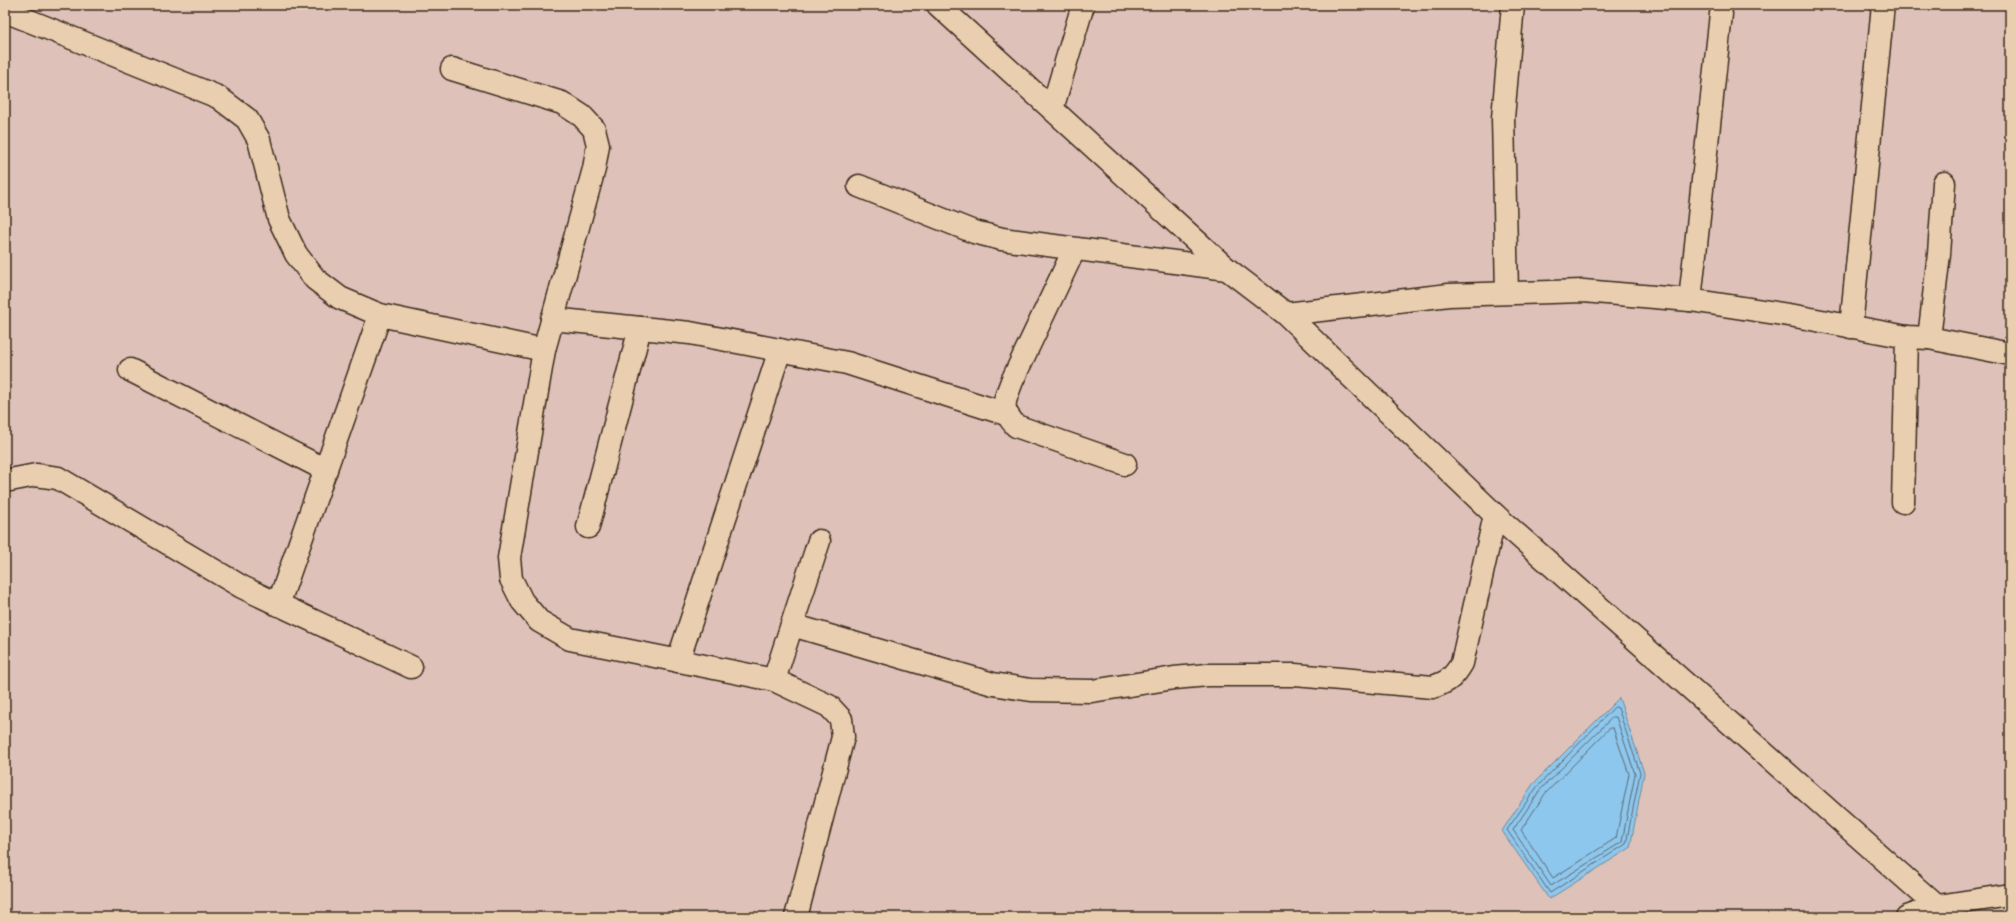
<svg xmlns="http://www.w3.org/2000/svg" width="2015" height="922" viewBox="0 0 2015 922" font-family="Itim,sans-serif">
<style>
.water{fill:#8ec7ed;stroke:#6d889a}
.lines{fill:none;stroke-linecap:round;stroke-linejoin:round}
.shore{stroke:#5c6971;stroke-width:1}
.minor-casing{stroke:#3b2a1e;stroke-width:25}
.major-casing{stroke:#3b2a1e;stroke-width:25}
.minor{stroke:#e9cfb0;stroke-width:22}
.major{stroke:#e9cfb0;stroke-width:22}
</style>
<rect width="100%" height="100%" fill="#dec2b9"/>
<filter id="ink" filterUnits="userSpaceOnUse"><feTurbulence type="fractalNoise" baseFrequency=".025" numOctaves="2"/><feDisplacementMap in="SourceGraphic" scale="8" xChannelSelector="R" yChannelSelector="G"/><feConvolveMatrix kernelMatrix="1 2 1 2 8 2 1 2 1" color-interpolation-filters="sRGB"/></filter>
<g filter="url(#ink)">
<polygon class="water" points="1619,698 1644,773 1630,848 1549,899 1502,831 1533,784"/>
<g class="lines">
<g class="shore">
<polygon points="1615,707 1618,708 1640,773 1626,844 1550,893 1507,830 1537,787"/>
<polygon points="1613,717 1616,717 1635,774 1622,842 1551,886 1513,830 1540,790"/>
<polygon points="1610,728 1613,728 1629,774 1616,838 1553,878 1521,830 1545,794"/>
</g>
<defs>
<g id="minor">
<polyline points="5,11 218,97 247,119 259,140 279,219 296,254 315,279 340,298 380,315 544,350"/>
<polyline points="452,69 562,103 582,116 594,129 598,145 594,169 544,350 509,558 511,579 522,601 539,621 570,639 774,680 829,706 841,719 843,737 796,917"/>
<polyline points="1052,109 1083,5"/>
<polyline points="859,186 974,232 1002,239 1227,269"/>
<path d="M1074,250L1012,381C1004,403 999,407 1016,426L1125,464"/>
<polyline points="1507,292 1503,118 1513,5"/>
<polyline points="1690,300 1721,14"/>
<polyline points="1286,314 1449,295 1583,291 1690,300 1795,316 1907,337 1929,338 2010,354"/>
<polyline points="552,319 690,333 847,363 1006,414"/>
<polyline points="1851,327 1883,5"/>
<polyline points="1929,338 1939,254 1944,183"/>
<polyline points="130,370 326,470"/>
<polyline points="5,481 36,475 58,478 242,587 411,667"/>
<polyline points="1903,502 1907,337"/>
<polyline points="588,527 640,328"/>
<polyline points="278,605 380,315"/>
<path d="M792,625L993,684L1031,690L1092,691L1174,678L1208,675H1295L1433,687C1448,682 1454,677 1462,663L1495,515"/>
<polyline points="678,661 780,350"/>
<polyline points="774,680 819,541"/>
<polyline points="1907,917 1938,906 2010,895"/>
</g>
<polyline id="major" points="938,5 1227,269 1286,314 1495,515 1949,917"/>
</defs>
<use href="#minor" class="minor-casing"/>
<use href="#major" class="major-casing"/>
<use href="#minor" class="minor"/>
<use href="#major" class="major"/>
</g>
</g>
<rect width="2015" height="922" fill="none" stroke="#e9cfb0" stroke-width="20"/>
<rect x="10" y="10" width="1995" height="902" fill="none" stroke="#3b2a1e" stroke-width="1.5" filter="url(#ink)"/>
</svg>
